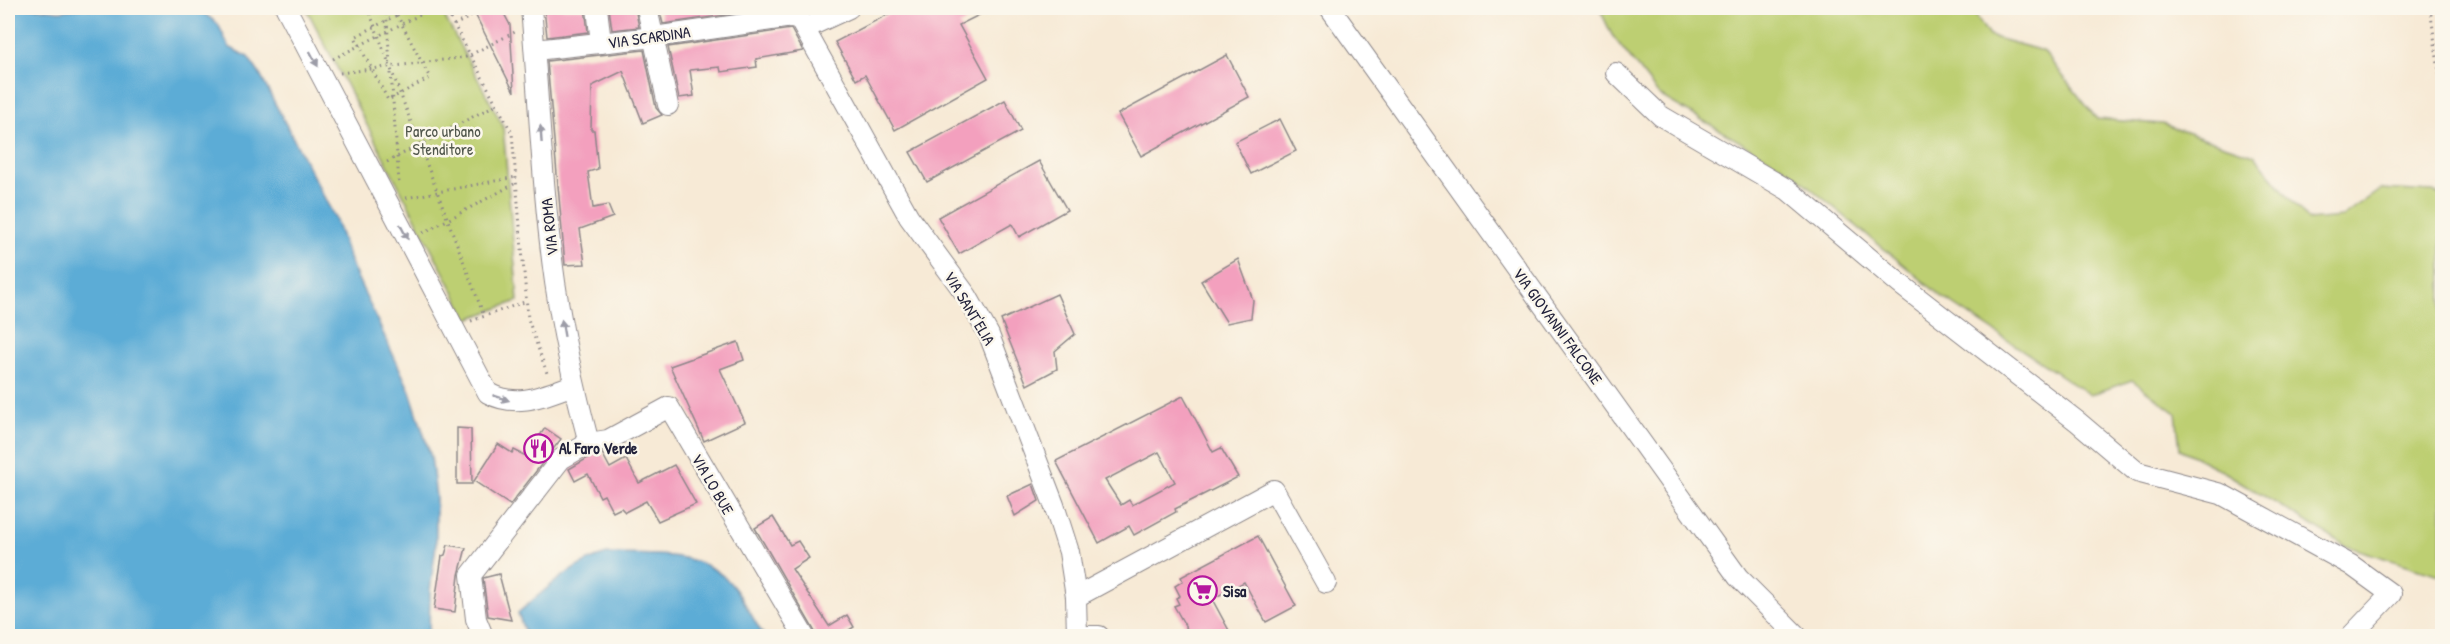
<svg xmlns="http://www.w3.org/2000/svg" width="2450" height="644" viewBox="0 0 2450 644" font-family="'Patrick Hand',sans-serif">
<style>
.green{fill:#bdcf72;stroke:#707856;stroke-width:1.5}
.water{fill:#5cacd6;stroke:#3f6788;stroke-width:1.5}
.building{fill:#f3a0be;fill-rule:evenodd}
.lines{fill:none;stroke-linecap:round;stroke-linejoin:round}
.minor-casing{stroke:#8c8688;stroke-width:22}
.path{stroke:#8c8688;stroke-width:3;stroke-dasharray:1.5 4.5;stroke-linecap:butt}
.minor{stroke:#fff;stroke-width:20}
.oneway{fill:#9c9ca7}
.labels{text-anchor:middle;stroke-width:5;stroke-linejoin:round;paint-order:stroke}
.street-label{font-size:16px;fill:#22223b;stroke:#fbf7ec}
.park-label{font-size:16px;fill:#50564c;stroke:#fbf7ec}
.poi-label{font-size:16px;font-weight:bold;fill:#22223b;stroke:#fbf7ec;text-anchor:start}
</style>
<rect width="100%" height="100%" fill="#fbf7ec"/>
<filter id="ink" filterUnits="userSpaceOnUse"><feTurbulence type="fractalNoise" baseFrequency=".0167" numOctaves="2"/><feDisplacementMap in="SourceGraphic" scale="12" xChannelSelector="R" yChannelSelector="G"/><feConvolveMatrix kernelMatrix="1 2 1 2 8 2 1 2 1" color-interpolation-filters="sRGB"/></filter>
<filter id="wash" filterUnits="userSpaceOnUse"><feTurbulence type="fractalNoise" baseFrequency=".008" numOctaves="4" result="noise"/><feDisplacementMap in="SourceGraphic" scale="24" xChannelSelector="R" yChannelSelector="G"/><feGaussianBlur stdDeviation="1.35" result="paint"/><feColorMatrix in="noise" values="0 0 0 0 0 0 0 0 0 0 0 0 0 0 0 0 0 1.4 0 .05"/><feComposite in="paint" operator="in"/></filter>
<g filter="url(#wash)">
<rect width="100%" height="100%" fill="#f7ead6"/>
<g class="green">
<polygon points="306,8 440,8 503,126 518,301 468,319"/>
<polygon points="1599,8 1971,8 1989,36 2043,51 2097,119 2162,124 2254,155 2308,220 2342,217 2381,189 2433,192 2442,195 2442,576 2346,546 2226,473 2180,449 2176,413 2132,380 2090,395 1941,296 1790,171 1659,95 1612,35"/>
</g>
<g class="water">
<polygon points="8,8 38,8 59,11 83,8 197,8 218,24 229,47 248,57 259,73 335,218 351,264 410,391 431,457 436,497 436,545 430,591 429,636 8,636"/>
<path d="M607,554C645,555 693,550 723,576C741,591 751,617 764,636H526L518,613C545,590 573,563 607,554Z"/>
</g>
<g id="blocks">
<g class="building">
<polygon points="472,8 501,8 510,25 514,92"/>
<polygon points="544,8 585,8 588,32 547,37"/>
<polygon points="609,8 635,8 639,27 612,30"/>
<polygon points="659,8 774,8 663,24"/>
<polygon points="900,8 993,8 959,25 988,78 895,130 865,75 856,80 835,42"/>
<polygon points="791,29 803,51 756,59 757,67 721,72 720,67 690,70 694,96 679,98 668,47"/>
<polygon points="644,50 656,108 662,115 643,123 623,71 592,86 591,130 594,130 598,169 588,172 593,208 608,205 613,217 580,229 585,264 565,265 547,61"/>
<polygon points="1227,55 1249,97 1141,156 1118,114"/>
<polygon points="1005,100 1021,131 927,182 910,152"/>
<polygon points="1280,119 1296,151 1251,174 1235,142"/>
<polygon points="1039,161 1067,210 1019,237 1012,224 959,254 938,217"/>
<polygon points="1238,259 1253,300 1251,318 1227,323 1201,281"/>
<polygon points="1057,294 1075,334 1055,351 1057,369 1027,385 1001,320"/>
<polygon points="738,342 744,360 720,369 745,422 704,441 670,366"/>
<path d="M1183,396L1213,452L1221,448L1238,477L1175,509L1176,512L1134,535L1129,526L1099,543L1056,461ZM1159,452L1175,482L1132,505L1129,500L1121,505L1105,480Z"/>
<polygon points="457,428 471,429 472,484 457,484"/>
<polygon points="545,428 561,439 510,505 474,481 498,444 512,453 514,450 526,456"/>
<polygon points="602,453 610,468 626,459 639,483 674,465 696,504 658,521 646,501 625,512 621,508 613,512 604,495 600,497 588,474 575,481 569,469 593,455"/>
<polygon points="1033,484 1039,501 1015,516 1007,496"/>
<polygon points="773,517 790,545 798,541 809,558 792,569 829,626 847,615 854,627 840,636 816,636 814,630 755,528"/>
<polygon points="1258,536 1296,606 1266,622 1244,582 1212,599 1232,636 1191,636 1174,606 1179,604 1176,598 1180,596 1175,586 1183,581 1181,577"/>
<polygon points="448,545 466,548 459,575 455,612 434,609 442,556 445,555"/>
<polygon points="499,574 511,620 488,616 483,578"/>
</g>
</g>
</g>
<g filter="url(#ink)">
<use href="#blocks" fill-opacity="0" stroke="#8c8688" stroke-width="1.5"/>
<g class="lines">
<defs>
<g id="minor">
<path d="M286,8L488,393C517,409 545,395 573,385"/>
<path d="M531,8C539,99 542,191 555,282C563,336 575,390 589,443"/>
<polyline points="597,8 601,43"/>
<polyline points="647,8 668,105"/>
<polyline points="793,8 909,217 967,296 989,335 1054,505 1069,552 1076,597 1077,636"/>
<polyline points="1330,8 1738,577 1797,636"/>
<polyline points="806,28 849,8"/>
<polyline points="535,50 654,37 799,16"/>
<polyline points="1616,73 1661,116 1788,190 1900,284 2078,422 2137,472 2221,494 2351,565 2391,594 2351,636"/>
<polyline points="1076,597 1274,490 1326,583"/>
<polyline points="483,636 476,619 471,575 561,459 589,443 608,440 669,407 804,636"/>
<polyline points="1077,636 1099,636"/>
</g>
</defs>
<use href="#minor" class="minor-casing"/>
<g class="path">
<polyline points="368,8 484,316"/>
<polyline points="386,8 390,63"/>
<polyline points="445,8 512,133 528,319 548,376"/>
<polyline points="2430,8 2442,93"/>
<polygon points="397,15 430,78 388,100 355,37"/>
<polyline points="454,25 488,8"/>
<polyline points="333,59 433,8"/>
<polyline points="340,73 466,57 515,32"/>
<polyline points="391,73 399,183"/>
<polyline points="387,162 497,104"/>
<polyline points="406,198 516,177"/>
<polyline points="423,233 516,183"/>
<polyline points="471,321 527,301"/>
</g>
<use href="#minor" class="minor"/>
</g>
<defs><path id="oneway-solid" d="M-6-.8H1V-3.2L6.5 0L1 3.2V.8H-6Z" transform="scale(1.5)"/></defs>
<g class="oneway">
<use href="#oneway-solid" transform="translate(314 59) rotate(62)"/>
<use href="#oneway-solid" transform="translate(541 134) rotate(-94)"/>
<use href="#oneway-solid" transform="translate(404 232) rotate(62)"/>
<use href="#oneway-solid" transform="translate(563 328) rotate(-100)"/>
<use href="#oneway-solid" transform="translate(501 398) rotate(18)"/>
</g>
</g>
<defs>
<symbol id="restaurant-ring" viewBox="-11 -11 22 22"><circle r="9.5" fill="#fbf7ec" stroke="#b5179e" stroke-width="1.5"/><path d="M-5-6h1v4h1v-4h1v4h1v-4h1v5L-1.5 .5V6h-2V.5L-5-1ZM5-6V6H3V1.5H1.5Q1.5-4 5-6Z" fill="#b5179e"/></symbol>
<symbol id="supermarket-ring" viewBox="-11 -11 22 22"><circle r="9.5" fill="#fbf7ec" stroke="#b5179e" stroke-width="1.5"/><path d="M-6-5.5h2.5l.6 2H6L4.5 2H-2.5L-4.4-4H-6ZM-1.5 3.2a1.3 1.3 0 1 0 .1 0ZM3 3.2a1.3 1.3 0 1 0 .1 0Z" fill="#b5179e"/></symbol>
</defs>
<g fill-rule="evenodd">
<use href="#restaurant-ring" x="522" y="432" width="33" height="33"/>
<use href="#supermarket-ring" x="1186" y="574" width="33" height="33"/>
</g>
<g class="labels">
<g class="street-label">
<text transform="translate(649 37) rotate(-8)" y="6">VIA SCARDINA</text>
<text transform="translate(549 227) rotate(-96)" y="6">VIA ROMA</text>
<text transform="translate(970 308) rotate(59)" y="6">VIA SANT'ELIA</text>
<text transform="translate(1558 326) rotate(54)" y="6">VIA GIOVANNI FALCONE</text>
<text transform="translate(713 484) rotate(60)" y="6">VIA LO BUE</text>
</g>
<g class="park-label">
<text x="443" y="137">Parco urbano<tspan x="443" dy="18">Stenditore</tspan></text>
</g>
<g class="poi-label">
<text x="559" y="454">Al Faro Verde</text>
<text x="1223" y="597">Sisa</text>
</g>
</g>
<rect width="2450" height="644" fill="none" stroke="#fbf7ec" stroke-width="30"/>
</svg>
